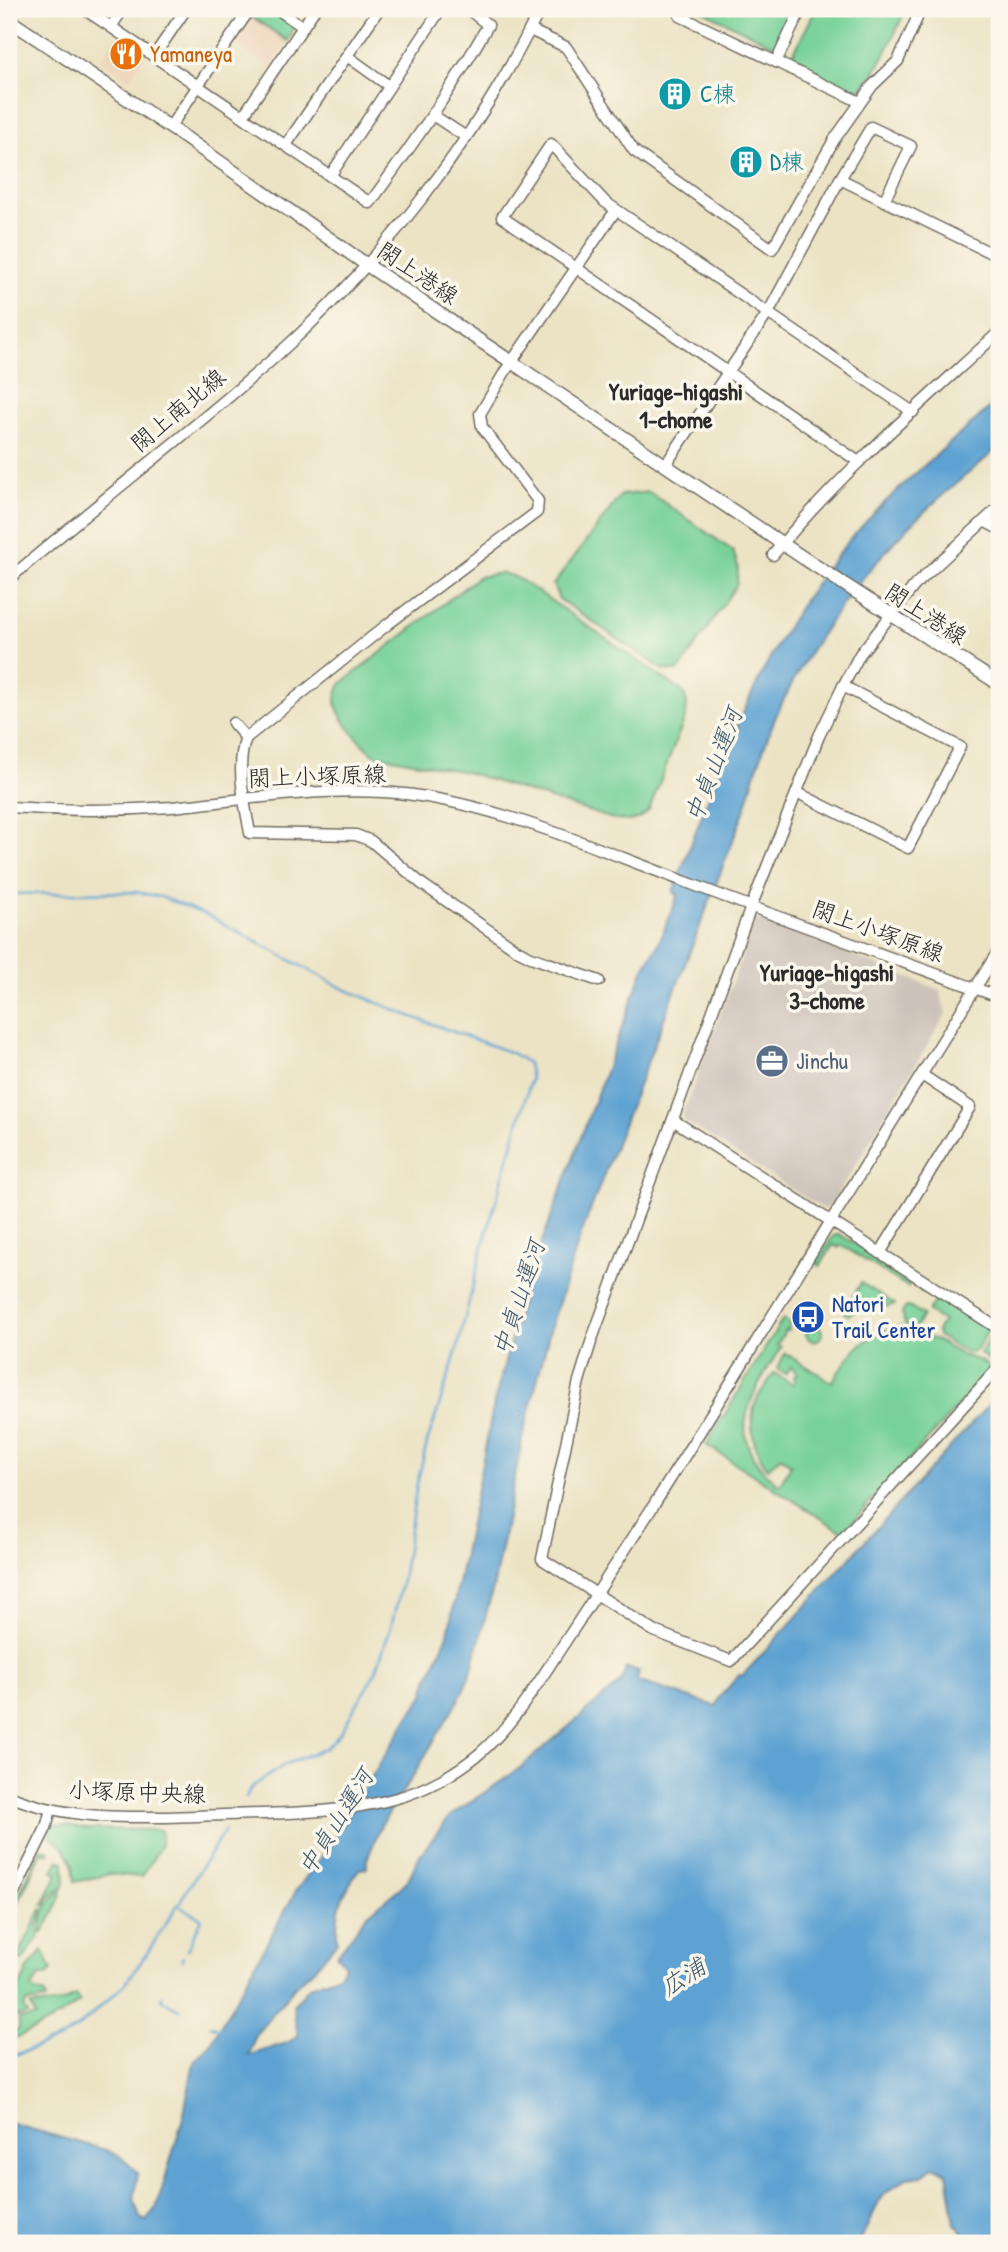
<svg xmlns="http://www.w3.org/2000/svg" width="1008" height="2252" viewBox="0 0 1008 2252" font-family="'Patrick Hand','Klee One',sans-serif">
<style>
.built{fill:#efd6bc}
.industrial{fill:#cdc2b9}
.green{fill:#77d198;stroke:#517e62;stroke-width:2}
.water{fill:#5da2d2;stroke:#44667e;stroke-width:2}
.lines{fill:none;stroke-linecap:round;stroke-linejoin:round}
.stream{stroke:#5da2d2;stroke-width:2.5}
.minor-casing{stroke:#6f6b61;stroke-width:13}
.major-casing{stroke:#6f6b61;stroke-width:15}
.minor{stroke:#fff;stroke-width:10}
.major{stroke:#fff;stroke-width:12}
.labels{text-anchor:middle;stroke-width:7;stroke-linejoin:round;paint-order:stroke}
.food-label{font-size:23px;fill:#c56008;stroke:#fbf7ec;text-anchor:start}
.culture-label{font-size:23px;fill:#0d838f;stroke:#fbf7ec;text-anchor:start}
.street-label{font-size:23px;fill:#2b2b2b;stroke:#fbf7ec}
.service-label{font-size:23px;fill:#4e5e75;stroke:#fbf7ec;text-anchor:start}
.transit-label{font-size:23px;fill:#164399;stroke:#fbf7ec;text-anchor:start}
.neighbourhood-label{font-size:24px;font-weight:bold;fill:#2b2b2b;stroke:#fbf7ec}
.water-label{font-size:24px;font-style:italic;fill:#3f5b6e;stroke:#fbf7ec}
</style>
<rect width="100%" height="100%" fill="#fbf7ec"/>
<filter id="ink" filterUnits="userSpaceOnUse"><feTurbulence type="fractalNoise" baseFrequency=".0143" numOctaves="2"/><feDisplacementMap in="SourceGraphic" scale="14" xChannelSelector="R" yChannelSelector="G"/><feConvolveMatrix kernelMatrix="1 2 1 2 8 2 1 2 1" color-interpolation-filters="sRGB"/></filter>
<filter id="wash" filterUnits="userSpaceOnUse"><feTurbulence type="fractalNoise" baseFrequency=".00686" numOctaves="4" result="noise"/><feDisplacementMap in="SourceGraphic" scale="28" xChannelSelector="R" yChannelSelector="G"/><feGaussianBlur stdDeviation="1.57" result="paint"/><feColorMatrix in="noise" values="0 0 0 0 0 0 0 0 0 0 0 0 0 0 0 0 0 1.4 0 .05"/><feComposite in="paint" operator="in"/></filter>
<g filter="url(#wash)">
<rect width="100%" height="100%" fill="#ece3c4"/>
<g class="built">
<polygon points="252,17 288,41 271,67 234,43"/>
<polygon points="116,37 145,56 129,80 100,60"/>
</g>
<polygon class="industrial" points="762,920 940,990 946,1014 830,1207 823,1209 685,1121 683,1114 755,922"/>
<g class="green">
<polygon points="258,9 268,9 292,24 293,32 288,41 252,17"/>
<polygon points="699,9 796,9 777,47"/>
<path d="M816,9H892L904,14C894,34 873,87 853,93L789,62Z"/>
<polygon points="649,492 733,551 738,566 737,584 680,669 676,671 664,670 559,599 553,585 621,495"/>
<path d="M501,573L513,576L524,582L683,692L687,703L686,715L649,810C637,823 630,822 613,819L466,772L376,755C363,747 335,715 336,700C336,694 339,688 342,683L478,577Z"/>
<polygon points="839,1234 913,1280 908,1287 841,1245 839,1248 833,1245 820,1266 816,1263 833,1236"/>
<polygon points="861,1283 895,1304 895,1305 879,1308 878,1305 865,1309 864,1306 848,1315 844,1312"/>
<polygon points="922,1286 987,1327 988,1330 977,1350 969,1353 959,1349 938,1336 937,1331 943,1321 928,1312 935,1300 919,1290"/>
<path d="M906,1307L912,1308L923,1315L915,1329C904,1328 904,1323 902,1313Z"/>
<path d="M783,1319L789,1323V1331L786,1330L777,1345L781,1347C750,1397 720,1439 779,1485L791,1465L781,1456L768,1468C752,1450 747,1419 758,1397C763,1389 769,1381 774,1373L792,1384L795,1380L793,1378L797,1373L791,1367L786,1374L777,1369L785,1353L832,1382C854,1349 861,1336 901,1326L903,1331L907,1334L934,1339L962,1355L978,1360L993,1368L843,1532L706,1445Z"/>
<circle cx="814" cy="1333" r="8"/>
<polygon points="996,1332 999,1334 999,1362 997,1365 980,1354 990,1337"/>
<path d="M52,1824L89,1829L161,1830V1845L142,1877L110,1874L75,1882C74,1869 72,1857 63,1847C58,1842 53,1841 49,1835Z"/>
<polygon points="41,1848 50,1851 49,1854 42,1852 9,1922 9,1915"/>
<polygon points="59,1859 64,1862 65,1884 49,1897 45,1905 43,1904 58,1873 53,1871"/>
<path d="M63,1889L54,1913L43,1933H41C41,1915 48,1899 63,1889Z"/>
<polygon points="41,1909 43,1910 38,1926 39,1936 22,1961 17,1959"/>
<path d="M43,1950L52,1970L46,1976H40L32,1987L33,1990L45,1994L46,2000L26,2003L24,2007L28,2014L15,2017L12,2030L14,2032L19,2029V2019L36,2017L31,2006C47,2004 62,2006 75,1995L80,2002C57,2018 36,2031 9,2040V2009L29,1967Z"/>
</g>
<path class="water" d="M999,399V447C969,474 935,499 907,529C857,580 814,638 782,703C766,736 755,773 745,809L580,1237L550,1330L522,1440L494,1584L472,1669L462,1694L413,1776L381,1825L367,1860V1868L359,1869C340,1899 336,1906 337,1942L316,1967L297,1984L256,2034L249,2055L287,2043L298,2036L293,2005L310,1986L339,1975L345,1965L337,1955L367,1915L407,1882L420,1855L450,1816L516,1771L621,1682L626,1668L639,1671L637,1681L716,1706L719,1698L739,1675L742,1676L769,1647L999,1393V2243L990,2240L970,2239L955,2224L947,2172L933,2166L922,2176L907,2178L882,2196L859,2243H9V2123L106,2150L121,2157L138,2173L134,2199L140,2218L146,2221L157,2206L183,2118L194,2062L210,2045L296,1891L333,1840L409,1716L424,1695L428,1679L448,1634L494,1403L525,1287L644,968L658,945L678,895L673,892C719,771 755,657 838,554C884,496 945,449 999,399Z"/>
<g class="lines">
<g class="stream">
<polyline points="9,894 136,892 161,897 209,916 342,988 410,1016 512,1053 528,1063 531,1079 481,1253 457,1350 427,1443 417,1484 402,1581 391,1627 376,1671 341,1732 326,1748 286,1764 253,1786 246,1797"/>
<polyline points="177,1904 202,1919 187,1950"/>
<polyline points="182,1960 183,1957"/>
<polyline points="163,1995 161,1999 179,2009"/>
<polyline points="210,2025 220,2029"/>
<polyline points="9,2057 60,2039 78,2027 125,1984 146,1955 225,1830"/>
</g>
</g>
</g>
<g filter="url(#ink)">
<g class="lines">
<defs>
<g id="minor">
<polyline points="84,9 111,27"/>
<path d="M123,9L111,27L370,203C412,145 453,88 488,25L468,9"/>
<polyline points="277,9 303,27"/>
<polyline points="683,9 680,16 860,102"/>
<polyline points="530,30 566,47 634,151 772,249 834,140 872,86 898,61 921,9"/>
<polyline points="154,56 186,9"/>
<polyline points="347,56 389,86"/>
<polyline points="776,62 801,9"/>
<polyline points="243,116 315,9"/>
<polyline points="434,116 466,137"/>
<polyline points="170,127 250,9"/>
<polyline points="286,145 379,9"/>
<polyline points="330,176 441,9"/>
<polyline points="840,179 871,127 911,146 884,201"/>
<polyline points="859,462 502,217 551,144 605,202 913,412"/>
<polyline points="666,464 768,313 840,179 999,257"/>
<polyline points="999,507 915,585 860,654 843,686 819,736 751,907 592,1339 579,1381 542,1559 654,1631 731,1661 999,1367"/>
<polyline points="984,521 999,529"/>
<path d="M773,555C840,473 922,403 999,332"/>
<path d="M9,579C96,504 188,434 274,358C381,262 478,138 540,9"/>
<polyline points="233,723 246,738"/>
<polyline points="798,793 908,848 960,747 843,686"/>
<path d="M9,807C63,811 118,811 172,807C243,800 313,788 383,792C484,798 592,847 686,882C790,922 895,959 999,997"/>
<path d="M599,981L531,957L517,950L422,884L371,841L356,835L250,833C245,805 235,766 246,738L388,624L537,512L538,501L482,427L480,414L506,370L616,210"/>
<polyline points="673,1120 999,1329"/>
<polyline points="880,1253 970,1107 922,1075"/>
<path d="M9,1796C77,1824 152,1817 224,1815C281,1813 341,1814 397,1798C426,1790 456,1773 479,1754C514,1724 538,1683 563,1645C593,1600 621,1556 650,1511C768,1325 882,1137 999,950"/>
<polyline points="9,1903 46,1828 51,1809"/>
</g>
<polyline id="major" points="9,20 180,134 367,265 805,559 999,684"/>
</defs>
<use href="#minor" class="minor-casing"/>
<use href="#major" class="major-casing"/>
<use href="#minor" class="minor"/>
<use href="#major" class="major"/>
</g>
</g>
<defs>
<symbol id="restaurant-disc" viewBox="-11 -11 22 22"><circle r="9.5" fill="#e8710a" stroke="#fbf7ec"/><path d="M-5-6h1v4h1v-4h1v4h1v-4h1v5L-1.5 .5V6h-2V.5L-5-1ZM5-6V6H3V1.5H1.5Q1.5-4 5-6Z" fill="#fff"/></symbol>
<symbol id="building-disc" viewBox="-11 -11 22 22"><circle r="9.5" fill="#0f9aa8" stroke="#fbf7ec"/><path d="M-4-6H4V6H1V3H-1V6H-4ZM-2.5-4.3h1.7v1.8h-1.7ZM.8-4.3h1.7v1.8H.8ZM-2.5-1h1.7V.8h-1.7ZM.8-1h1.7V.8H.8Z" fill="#fff"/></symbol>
<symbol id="office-disc" viewBox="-11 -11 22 22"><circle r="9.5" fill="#5c6f8a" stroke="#fbf7ec"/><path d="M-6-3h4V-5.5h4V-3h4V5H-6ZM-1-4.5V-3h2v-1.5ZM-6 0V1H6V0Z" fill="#fff"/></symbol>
<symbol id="bus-disc" viewBox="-11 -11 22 22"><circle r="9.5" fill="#1a4fb4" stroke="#fbf7ec"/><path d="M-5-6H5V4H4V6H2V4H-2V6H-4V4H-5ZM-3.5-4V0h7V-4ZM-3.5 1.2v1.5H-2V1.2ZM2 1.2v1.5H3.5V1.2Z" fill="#fff"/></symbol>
</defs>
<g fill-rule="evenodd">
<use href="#restaurant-disc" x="107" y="35" width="38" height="38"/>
<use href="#building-disc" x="656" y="75" width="38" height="38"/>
<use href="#building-disc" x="727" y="143" width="38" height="38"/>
<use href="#office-disc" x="753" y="1042" width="38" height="38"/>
<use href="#bus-disc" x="789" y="1298" width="38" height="38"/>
</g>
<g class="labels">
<g class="food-label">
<text x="150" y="62">Yamaneya</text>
</g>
<g class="culture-label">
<text x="700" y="102">C棟</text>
<text x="770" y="170">D棟</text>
</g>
<g class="street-label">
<text transform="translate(418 273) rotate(34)" y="8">閖上港線</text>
<text transform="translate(178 410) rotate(-40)" y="8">閖上南北線</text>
<text transform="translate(926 614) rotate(33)" y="8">閖上港線</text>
<text transform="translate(317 776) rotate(-2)" y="8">閖上小塚原線</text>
<text transform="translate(878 931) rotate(20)" y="8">閖上小塚原線</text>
<text transform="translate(137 1792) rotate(2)" y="8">小塚原中央線</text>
</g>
<g class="service-label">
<text x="796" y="1069">Jinchu</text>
</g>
<g class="transit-label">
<text x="832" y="1312">Natori<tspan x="832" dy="26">Trail Center</tspan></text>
</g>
<g class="neighbourhood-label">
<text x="676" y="400">Yuriage-higashi<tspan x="676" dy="28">1-chome</tspan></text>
<text x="827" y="981">Yuriage-higashi<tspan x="827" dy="28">3-chome</tspan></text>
</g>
<g class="water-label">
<text transform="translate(714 765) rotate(-69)" y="8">中貞山運河</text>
<text transform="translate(519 1298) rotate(-72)" y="8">中貞山運河</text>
<text transform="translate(336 1822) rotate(-58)" y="8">中貞山運河</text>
<text transform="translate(683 1977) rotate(-33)" y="8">広浦</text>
</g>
</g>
<rect width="1008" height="2252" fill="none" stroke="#fbf7ec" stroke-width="35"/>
</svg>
